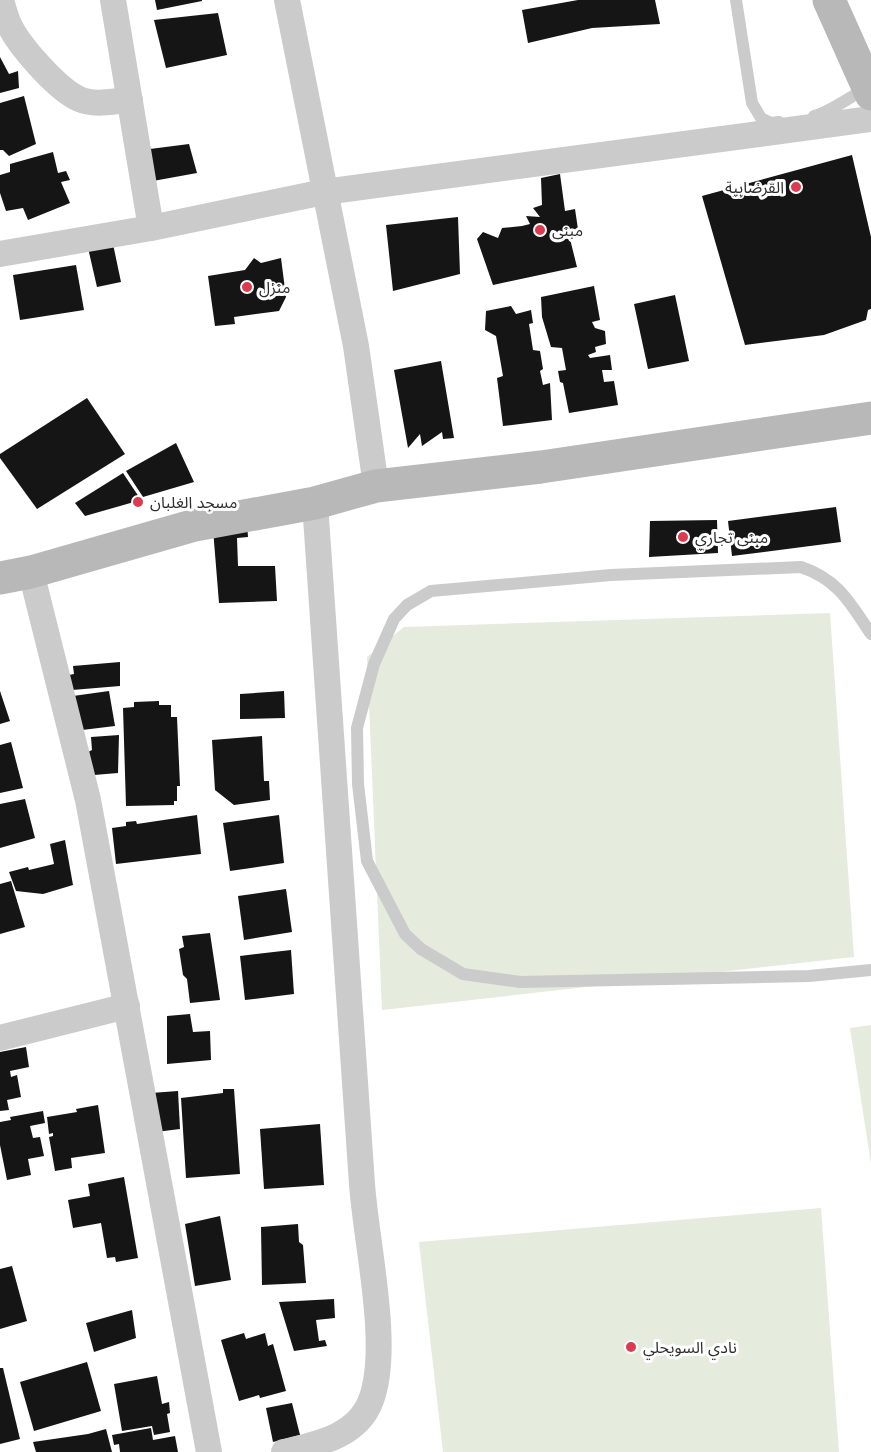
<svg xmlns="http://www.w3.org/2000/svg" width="871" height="1452" viewBox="0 0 871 1452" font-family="Arial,'Noto Sans Arabic',sans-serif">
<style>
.pitch{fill:#e5ebdd}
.building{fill:#151515}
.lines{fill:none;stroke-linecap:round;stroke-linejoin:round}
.lane{stroke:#cbcbcb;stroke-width:12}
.street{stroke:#cbcbcb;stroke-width:26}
.secondary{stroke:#b8b8b8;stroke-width:33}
.poi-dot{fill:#dc3a51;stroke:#fff;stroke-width:2}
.labels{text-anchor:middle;stroke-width:6;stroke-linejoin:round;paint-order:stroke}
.poi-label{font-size:16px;fill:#2e2e2e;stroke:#fff;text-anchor:start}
</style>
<rect width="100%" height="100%" fill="#fff"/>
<g class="pitch">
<polygon points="830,613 854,957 382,1010 367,657 404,627"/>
<polygon points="871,1025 871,1164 850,1028"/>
<polygon points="821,1208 839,1452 443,1452 419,1242"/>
</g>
<g class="building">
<polygon points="155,0 202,0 202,1 157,10"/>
<polygon points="578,0 655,0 660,24 592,28 528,43 522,10"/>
<polygon points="218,13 227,55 166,68 154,20"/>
<polygon points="0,57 9,74 18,71 19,88 0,93"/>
<polygon points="24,96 36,144 9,156 3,150 0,150 0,103"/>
<polygon points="189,144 197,173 153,181 150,149"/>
<polygon points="53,152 58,173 66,171 70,180 61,182 70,203 28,220 23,208 6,211 0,193 0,175 10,172 10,164"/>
<polygon points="852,155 871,237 871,309 868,310 866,320 824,335 745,345 702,196"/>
<polygon points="560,174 565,211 575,209 579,236 570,239 577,267 493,285 477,239 483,232 498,238 502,228 522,226 530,224 526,216 540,217 533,208 542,205 541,178"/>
<polygon points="458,217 460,274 393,291 386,225"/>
<polygon points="113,244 121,282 97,287 88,248"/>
<polygon points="254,258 261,263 281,258 286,297 279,311 234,317 235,324 215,326 208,276 245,270"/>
<polygon points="76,265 84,310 20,320 13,275"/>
<polygon points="594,286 600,320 592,322 595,328 605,331 606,344 595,347 596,352 588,355 590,358 610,355 612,370 602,370 604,382 614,381 618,405 569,413 563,383 560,382 558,371 566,370 562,348 551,347 542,317 541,297"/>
<polygon points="675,295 689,361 648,369 634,304"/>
<polygon points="511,306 516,314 531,310 533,323 529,324 533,350 540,351 543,369 540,371 543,385 550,383 552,420 503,426 497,378 503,376 496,336 485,330 486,311"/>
<polygon points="441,361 454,438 443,439 442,432 422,446 420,434 408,448 394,370"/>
<polygon points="87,398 125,454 37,509 0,458 0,454"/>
<polygon points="176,443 194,482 143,497 126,471"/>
<polygon points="123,473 141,500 85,516 75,503"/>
<polygon points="836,507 841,542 732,556 728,521"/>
<polygon points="717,520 718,553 649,557 650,521"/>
<polygon points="247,523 248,537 237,538 238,566 275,566 277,601 219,603 213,529"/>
<polygon points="120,662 120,686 72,690 69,675 74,674 73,666"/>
<polygon points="0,691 10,721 0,724"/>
<polygon points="109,691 115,726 82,730 73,696"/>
<polygon points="284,691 285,718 240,719 240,694"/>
<polygon points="159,701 159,705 171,705 171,717 177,717 180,786 177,786 177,801 174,801 174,805 126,806 123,708 134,707 134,702"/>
<polygon points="119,735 118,773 94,775 88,752 92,750 91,737"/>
<polygon points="262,736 264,781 269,781 270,800 234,805 215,790 212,740"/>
<polygon points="11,742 23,788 0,793 0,745"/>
<polygon points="25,799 35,838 0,848 0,804"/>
<polygon points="197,815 201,854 116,864 112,828 126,826 126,822 136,821 137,824"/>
<polygon points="279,815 284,863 230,871 223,823"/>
<polygon points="65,840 73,885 43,894 16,891 9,872 28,867 29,870 54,864 50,844"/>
<polygon points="11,881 25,927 0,934 0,884"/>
<polygon points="286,889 292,932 244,940 238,896"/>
<polygon points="210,933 220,1000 190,1003 187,979 183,975 179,949 184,947 182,936"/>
<polygon points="291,950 294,994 245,1000 240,956"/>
<polygon points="190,1014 193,1032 210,1031 211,1060 167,1064 167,1016"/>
<polygon points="26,1047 29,1067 10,1071 11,1077 17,1075 21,1097 7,1100 9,1110 0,1111 0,1052"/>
<polygon points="223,1089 234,1089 240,1174 186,1178 181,1098 223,1093"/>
<polygon points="178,1091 180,1129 156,1132 151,1093"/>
<polygon points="98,1105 105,1153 71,1158 72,1168 55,1171 49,1137 53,1136 53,1133 49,1134 47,1117 77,1112 76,1109"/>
<polygon points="43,1111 45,1123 30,1126 33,1138 40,1137 44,1156 28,1159 31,1175 7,1180 0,1145 0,1122 11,1120 10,1117"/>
<polygon points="320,1124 324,1185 264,1189 260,1129"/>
<polygon points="124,1177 138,1258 116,1262 115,1257 107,1258 101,1223 73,1228 68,1200 90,1196 88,1184"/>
<polygon points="220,1216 231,1280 195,1286 185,1224"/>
<polygon points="298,1224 299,1242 303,1245 306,1283 262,1285 261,1227"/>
<polygon points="12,1266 27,1321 0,1329 0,1269"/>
<polygon points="334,1299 335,1318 316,1320 319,1341 325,1340 327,1346 294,1351 279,1302"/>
<polygon points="132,1310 136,1338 94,1352 86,1323"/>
<polygon points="244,1333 246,1339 265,1333 268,1346 273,1344 286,1391 260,1398 259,1395 239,1401 221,1340"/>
<polygon points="87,1362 101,1411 34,1431 20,1382"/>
<polygon points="0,1368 3,1368 20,1439 0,1444"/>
<polygon points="157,1376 162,1404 169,1402 170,1413 167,1414 170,1432 154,1435 152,1426 122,1431 114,1384"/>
<polygon points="292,1403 300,1435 273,1442 266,1408"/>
<polygon points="151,1428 153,1440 175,1436 178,1452 120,1452 119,1444 114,1445 112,1435"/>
<polygon points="106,1429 112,1452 36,1452 33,1442 88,1434"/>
</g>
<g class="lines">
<g class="lane">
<polyline points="736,0 752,103 761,118 771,123 779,122"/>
<path d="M814,116C832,111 849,97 867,88"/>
<path d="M871,634C850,603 839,580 801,567L611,575L431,591L407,605L394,619L374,664L357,728L358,784L367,861L405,934L421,949L463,974L520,982L809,976L871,970"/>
</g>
<g class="street">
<path d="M1,0C3,7 5,15 8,22C17,44 57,89 79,99C95,106 114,101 130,100"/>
<polyline points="113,0 151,228"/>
<polyline points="287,0 356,346 376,486"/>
<polyline points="0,254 151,228 324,192 871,119"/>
<polyline points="31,572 88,800 209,1452"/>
<polyline points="0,1038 127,1006"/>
<path d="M284,1452C318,1444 358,1436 371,1400C391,1347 366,1243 362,1184C346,957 331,730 315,503"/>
</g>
<g class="secondary">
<polyline points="829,0 871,94"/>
<polyline points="0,578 31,572 195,525 315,503 376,486 541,467 871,418"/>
</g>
</g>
<g class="poi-dot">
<circle cx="796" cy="187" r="6"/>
<circle cx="540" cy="230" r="6"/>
<circle cx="247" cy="287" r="6"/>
<circle cx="138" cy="502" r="6"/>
<circle cx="683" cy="537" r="6"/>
<circle cx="631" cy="1347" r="6"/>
</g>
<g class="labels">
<g class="poi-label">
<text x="784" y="193" text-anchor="end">القرضابية</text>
<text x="552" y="236">مبنى</text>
<text x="259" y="293">منزل</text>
<text x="150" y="508">مسجد الغلبان</text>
<text x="695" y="543">مبنى تجاري</text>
<text x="643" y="1353">نادي السويحلي</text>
</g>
</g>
</svg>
